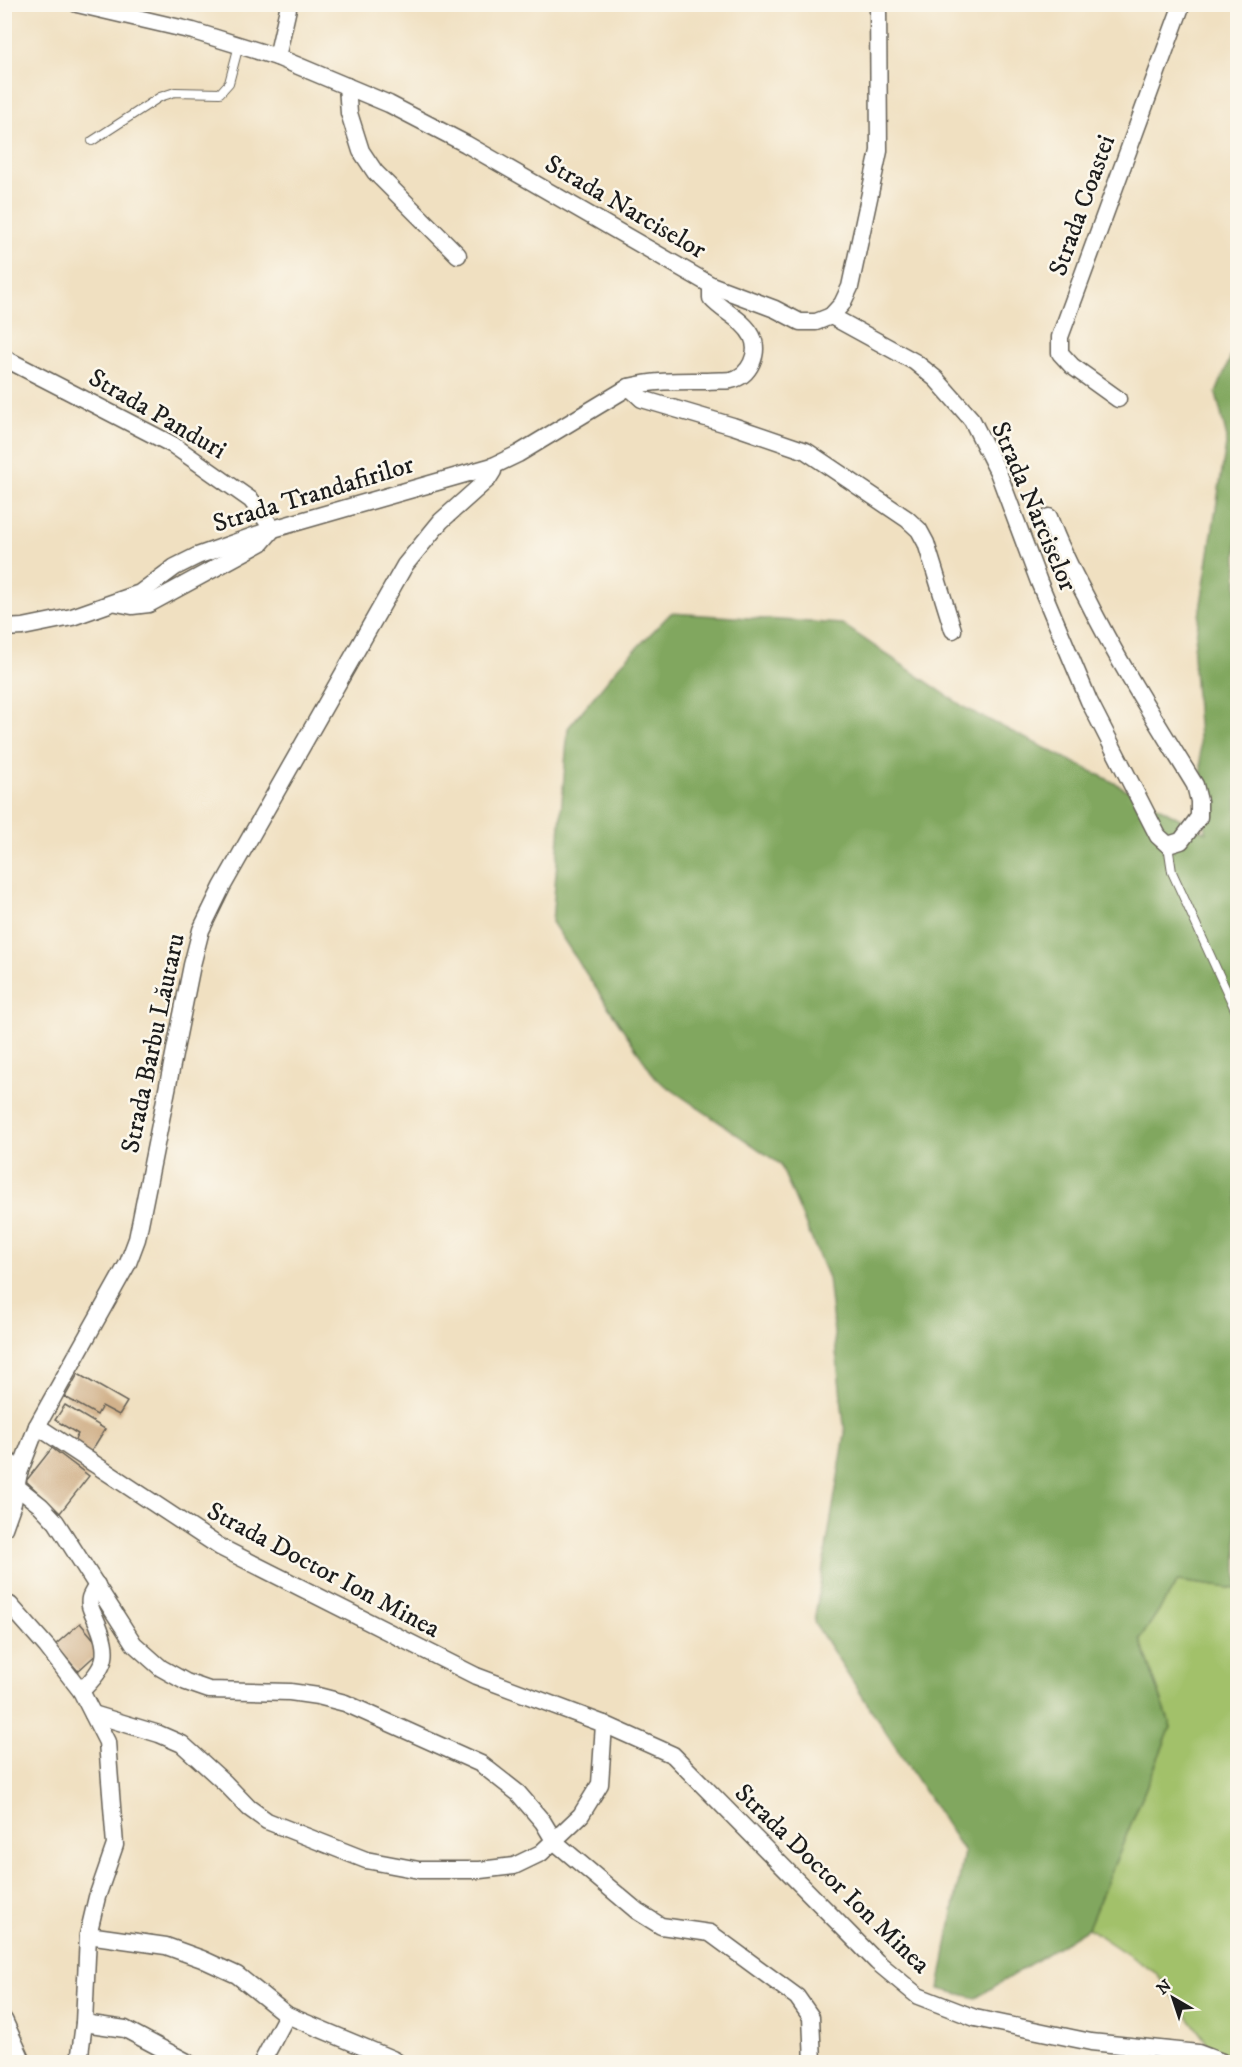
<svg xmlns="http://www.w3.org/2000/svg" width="1242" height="2067" viewBox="0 0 1242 2067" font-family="'IM FELL DW Pica',serif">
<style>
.green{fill:#a2c16a;stroke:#5f6e43;stroke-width:1.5}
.forest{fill:#81a75e;stroke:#4e623d;stroke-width:1.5}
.building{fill:#d2b28c}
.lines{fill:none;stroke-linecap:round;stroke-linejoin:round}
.service-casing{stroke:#666156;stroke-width:10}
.minor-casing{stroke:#666156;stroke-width:19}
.service{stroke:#fff;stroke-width:8}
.minor{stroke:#fff;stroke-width:16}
.labels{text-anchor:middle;stroke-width:5;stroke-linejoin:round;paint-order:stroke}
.street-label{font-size:26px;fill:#1c1c1c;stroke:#fbf7ec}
</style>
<rect width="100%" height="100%" fill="#fbf7ec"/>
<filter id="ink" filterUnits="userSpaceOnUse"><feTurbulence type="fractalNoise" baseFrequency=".0167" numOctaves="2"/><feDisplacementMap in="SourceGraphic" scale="12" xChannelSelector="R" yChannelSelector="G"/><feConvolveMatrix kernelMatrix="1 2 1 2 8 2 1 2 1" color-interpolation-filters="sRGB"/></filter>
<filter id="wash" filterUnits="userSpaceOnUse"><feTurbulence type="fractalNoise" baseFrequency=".008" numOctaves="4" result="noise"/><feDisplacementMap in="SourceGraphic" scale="24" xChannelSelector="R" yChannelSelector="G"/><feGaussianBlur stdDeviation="1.35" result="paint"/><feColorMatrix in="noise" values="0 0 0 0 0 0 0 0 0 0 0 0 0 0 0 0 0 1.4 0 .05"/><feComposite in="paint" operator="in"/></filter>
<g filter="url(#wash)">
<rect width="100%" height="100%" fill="#f0e0c1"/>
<polygon class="green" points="1178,1581 1237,1589 1237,2062 1221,2062 1157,1974 1088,1928 1171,1727 1140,1639"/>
<polygon class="forest" points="1237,341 1237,1589 1178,1581 1140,1639 1171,1727 1088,1928 976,1998 939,1989 964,1852 814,1622 845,1434 828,1278 780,1164 656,1079 552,922 568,728 619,666 671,613 842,624 967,709 1109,780 1206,833 1193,655 1227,438 1216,393"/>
<g id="blocks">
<g class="building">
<polygon points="78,1374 127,1402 119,1415 102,1406 97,1415 65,1397"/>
<polygon points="65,1405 105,1429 89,1455 72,1445 78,1434 55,1420"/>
<polygon points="52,1448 89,1476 60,1513 26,1481"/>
<polygon points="80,1623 102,1649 78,1671 55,1645"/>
</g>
</g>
</g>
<g filter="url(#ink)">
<use href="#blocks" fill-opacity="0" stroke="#666156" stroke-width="1.5"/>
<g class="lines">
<defs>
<g id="service">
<polyline points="92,141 160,97 175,92 220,93 229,83 239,45"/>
<polyline points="1168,845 1172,872 1238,1016"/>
</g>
<g id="minor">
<path d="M77,4L193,31L277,57L389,104L466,144L711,285L775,309L800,322H816L831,316L915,362L936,379L972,420L998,472L1039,582L1089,701L1158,836L1168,845L1181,841L1199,817V801L1195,785C1157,723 1118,662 1086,597C1072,571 1059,545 1049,517"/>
<polyline points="277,57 289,4"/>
<polyline points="347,86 349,113 361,151 375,172 458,255"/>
<polyline points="831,316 842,304 850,287 879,151 878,4"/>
<polyline points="4,358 173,445 251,500 273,529 261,543 149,604 132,606 117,603"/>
<polyline points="629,387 642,399 733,426 806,451 907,519 919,530 926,543 953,630"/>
<polyline points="1118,399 1072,366 1060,353 1060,337 1182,4"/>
<path d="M4,628L23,627L72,617L140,593L175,567L197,556L273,529L493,466L518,454L629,387C655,380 681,381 708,381C715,380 724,381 731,380C750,376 760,353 752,336C743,319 723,312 711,298V285"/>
<polyline points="37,1426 220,1547 476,1676 604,1724 600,1784 581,1815 541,1853 514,1866 480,1870 419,1870 366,1860 267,1821 249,1808 225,1783 182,1744 159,1734 93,1714"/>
<polyline points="4,1456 19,1473"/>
<polyline points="17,1487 41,1506 56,1522 134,1644 161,1668 186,1682 209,1690 290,1692 318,1696 345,1703 481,1764 518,1793 543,1822 555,1842 637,1911 661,1926 710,1933 797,1997 811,2017 813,2062"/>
<polyline points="4,1528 13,1503 19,1473 37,1426 128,1263 137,1239 192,965 201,930 222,887 405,565 441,521 488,479 493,471 493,466"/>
<polyline points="4,1605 10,1605 47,1647 81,1691 107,1742 115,1845 97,1897 88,1935 84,2023 79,2062"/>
<path d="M81,1691C107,1666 111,1653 96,1620C93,1613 88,1606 90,1598C91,1594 95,1589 97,1585"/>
<polyline points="604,1724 673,1755 877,1962 918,1996 975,2018 1091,2042 1198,2053 1222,2062"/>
<polyline points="88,1935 166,1946 202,1959 237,1975 287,2015 392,2059 397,2062"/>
<polyline points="4,2020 23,2062"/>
<polyline points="84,2023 125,2029 187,2062"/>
<polyline points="262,2062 287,2015"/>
</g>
</defs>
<use href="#service" class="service-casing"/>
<use href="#minor" class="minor-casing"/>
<use href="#service" class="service"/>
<use href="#minor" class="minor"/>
</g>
</g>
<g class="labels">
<g class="street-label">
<text transform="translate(1081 205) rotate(-70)" y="9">Strada Coastei</text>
<text transform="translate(626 206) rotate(30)" y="9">Strada Narciselor</text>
<text transform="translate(158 413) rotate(30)" y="9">Strada Panduri</text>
<text transform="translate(313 493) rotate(-17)" y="9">Strada Trandafirilor</text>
<text transform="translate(1035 506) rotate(67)" y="9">Strada Narciselor</text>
<text transform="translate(152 1043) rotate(-78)" y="9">Strada Barbu Lăutaru</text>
<text transform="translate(324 1569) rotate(28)" y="9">Strada Doctor Ion Minea</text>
<text transform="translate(833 1878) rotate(44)" y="9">Strada Doctor Ion Minea</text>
</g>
</g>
<rect width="1242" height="2067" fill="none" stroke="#fbf7ec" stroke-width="24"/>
<g transform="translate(1173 1998) rotate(321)" stroke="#fbf7ec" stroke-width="4.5" paint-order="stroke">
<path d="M0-4.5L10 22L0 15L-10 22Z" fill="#1c1c1c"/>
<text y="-9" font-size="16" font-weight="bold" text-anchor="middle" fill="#1c1c1c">N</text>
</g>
</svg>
